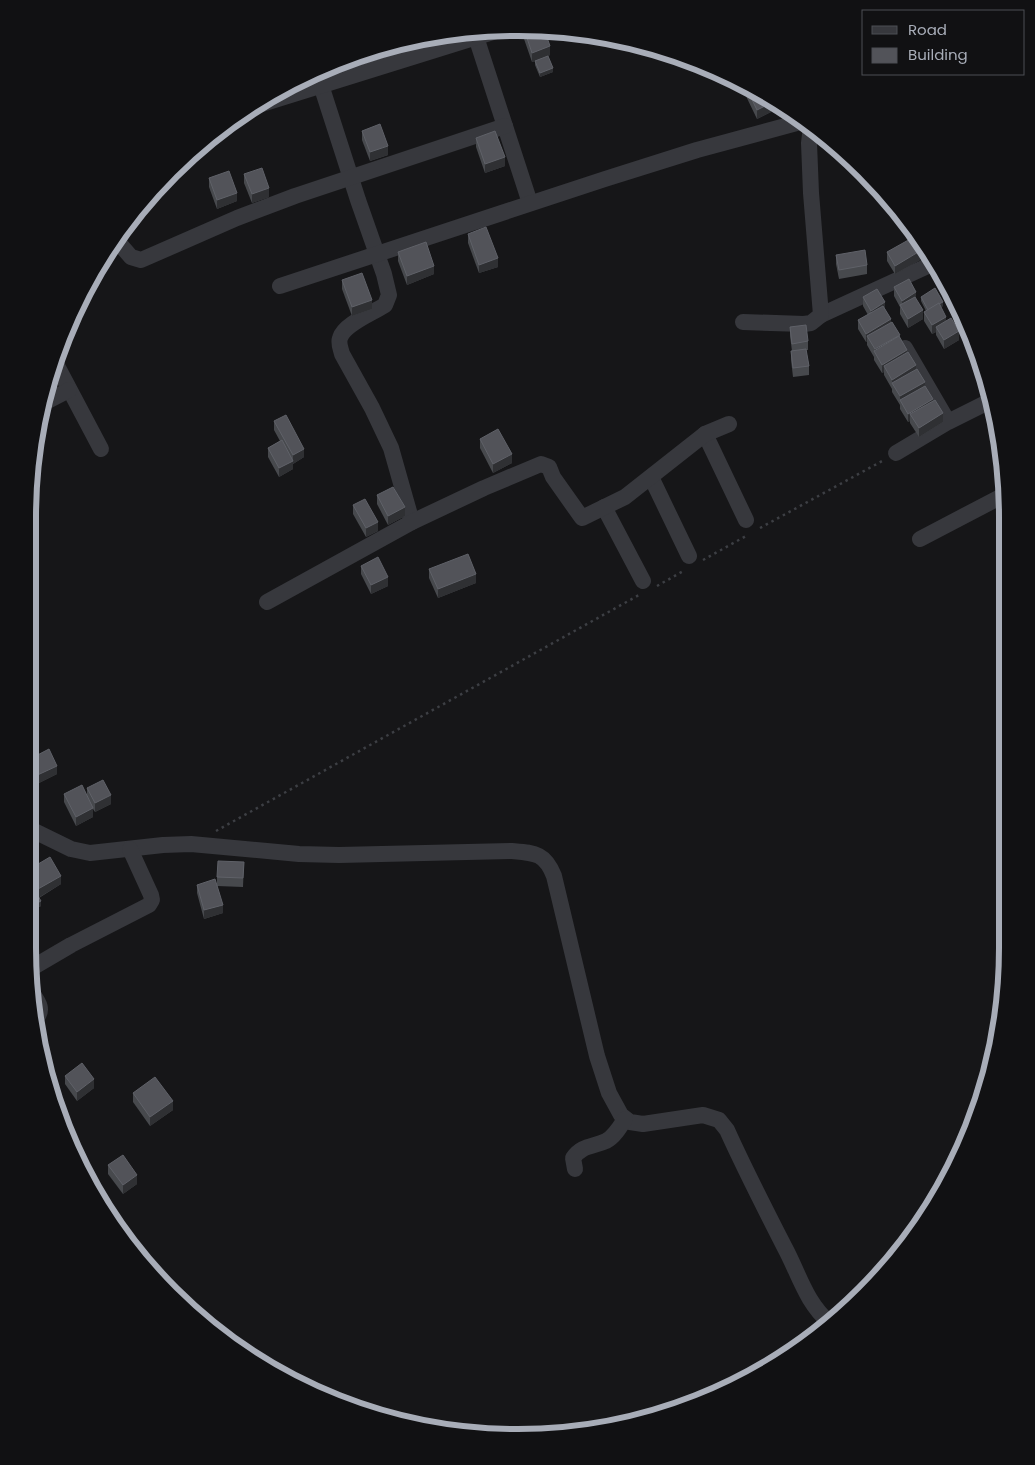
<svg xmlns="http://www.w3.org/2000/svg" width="1035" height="1465" viewBox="0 0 1035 1465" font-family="Poppins,sans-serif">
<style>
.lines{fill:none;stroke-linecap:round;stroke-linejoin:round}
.path{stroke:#3d3f44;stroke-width:2.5;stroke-dasharray:2.5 4;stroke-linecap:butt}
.minor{stroke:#37383d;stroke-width:16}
.wall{fill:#47494d}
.shaded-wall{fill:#2f3033}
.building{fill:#525359;stroke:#5f6168}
.rim{fill:none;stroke:#a8adb8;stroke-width:6}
</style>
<rect width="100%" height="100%" fill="#161618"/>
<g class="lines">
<g class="path">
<polyline points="760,528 884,460"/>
<polyline points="703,560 746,536"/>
<polyline points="657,586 685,570"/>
<polyline points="216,831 639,595"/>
</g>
<g class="minor">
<polyline points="476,37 530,203"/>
<path d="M321,85L358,200L384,274L389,295L385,305C373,313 344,324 340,338C338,344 341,349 342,354L372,408L391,448L412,522"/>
<polyline points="255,106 499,30"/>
<polyline points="118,242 131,257 141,260 237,218 295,196 505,126"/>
<polyline points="280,286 605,179 697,150 804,121"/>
<polyline points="821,315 932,264"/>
<polyline points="743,322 804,324 811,323 821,315 811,193 809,143 811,126"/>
<polyline points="905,348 947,420"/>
<polyline points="55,362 101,449"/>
<polyline points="42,404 69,390"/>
<polyline points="705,434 746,520"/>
<polyline points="896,453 948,422 988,402"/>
<polyline points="651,477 689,556"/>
<polyline points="604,507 643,581"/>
<polyline points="920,539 1004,495"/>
<polyline points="267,602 412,522 484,488 541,464 549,467 553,477 582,518 625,497 705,434 729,424"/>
<path d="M28,828L71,849L90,853L163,845L191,844L299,854L339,855L512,851C535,853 545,853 554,876L597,1056L609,1093L621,1115L630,1122L643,1124L703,1115L719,1120L727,1130C745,1170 765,1209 785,1248C799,1274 806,1303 830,1323"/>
<polyline points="30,969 71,945 149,905 152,900 151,895 130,849"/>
<path d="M34,996C39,1003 43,1010 37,1017"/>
<path d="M575,1169L573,1158C582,1145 593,1147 606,1141C614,1137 620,1127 625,1119"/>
</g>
</g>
<g class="wall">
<polygon points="523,29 544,29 550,55 548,56 553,72 540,77 535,65 535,61 532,62 523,36"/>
<polygon points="745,85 771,112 757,119 745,94"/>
<polygon points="362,131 388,155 370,161 362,140"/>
<polygon points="476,138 505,166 485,173 476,147"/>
<polygon points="244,174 269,197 252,203 244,183"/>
<polygon points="209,178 237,201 217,209 209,187"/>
<polygon points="468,234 498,267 479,273 468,243"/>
<polygon points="398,252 434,274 407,285 398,261"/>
<polygon points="887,252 920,260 895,274 887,261"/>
<polygon points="836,255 867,265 867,274 839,279 836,264"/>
<polygon points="942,279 955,298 948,303 939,289 939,280"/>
<polygon points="342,280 372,309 352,316 342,289"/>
<polygon points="894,287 916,299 923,319 908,328 900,314 900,307 894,296"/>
<polygon points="863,297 885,309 891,322 916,369 943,422 919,437 910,423 910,421 908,422 900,409 900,405 892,392 892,389 884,375 884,372 882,373 874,360 874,357 867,345 867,342 866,342 858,329 858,320 868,315 863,306"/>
<polygon points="921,297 943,306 941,307 946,320 959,340 944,349 936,335 936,332 932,334 924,321 924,312 926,311 921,301"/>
<polygon points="790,327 808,341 808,350 806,350 809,366 809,375 793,377 791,360 791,351 792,351 790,336"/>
<polygon points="274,421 304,457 293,464 293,469 279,477 268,457 268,448 280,441 274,430"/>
<polygon points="480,439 512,463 493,473 480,448"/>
<polygon points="377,495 405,516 388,525 377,504"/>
<polygon points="353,505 378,531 366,537 353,514"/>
<polygon points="361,566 388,586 371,594 361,574"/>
<polygon points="429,569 476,583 438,598 429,578"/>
<polygon points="28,760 57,774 31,787 28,780"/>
<polygon points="87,788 111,804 95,812 93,809 93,817 76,826 64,802 64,794 87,796"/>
<polygon points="244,862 243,887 217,886 223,913 204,919 197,893 197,885 217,885 217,877"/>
<polygon points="28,870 61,884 39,898 41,906 32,911 28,903 28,888 31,886 28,880"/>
<polygon points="65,1076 94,1088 77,1101 65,1084"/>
<polygon points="133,1093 173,1110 150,1126 133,1102"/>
<polygon points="108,1165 137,1184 123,1194 108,1174"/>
</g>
<g class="shaded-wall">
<polygon points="550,46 550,55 532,62 532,53"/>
<polygon points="553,68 553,72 540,77 540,73"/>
<polygon points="771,103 771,112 757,119 757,110"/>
<polygon points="388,146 388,155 370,161 370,152"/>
<polygon points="505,157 505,166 485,173 485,164"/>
<polygon points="269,188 269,197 252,203 252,194"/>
<polygon points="237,193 237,201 217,209 217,200"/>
<polygon points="920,251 920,260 895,274 895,266"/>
<polygon points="498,258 498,267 479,273 479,265"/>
<polygon points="434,266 434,274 407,285 407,276"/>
<polygon points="916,292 916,301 902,309 902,301"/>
<polygon points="951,292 955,298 948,303 948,294"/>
<polygon points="372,300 372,309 352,316 352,307"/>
<polygon points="885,302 885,311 871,319 871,311"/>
<polygon points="943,302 943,306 928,315 928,310"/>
<polygon points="923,310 923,319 908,328 908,319"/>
<polygon points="946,317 946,326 936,327 936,332 932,334 932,325"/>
<polygon points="891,319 891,328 867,336 867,342 866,342 866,334"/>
<polygon points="959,331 959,340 944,349 944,340"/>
<polygon points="900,335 900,344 875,352 875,349"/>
<polygon points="907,350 907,359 884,366 884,372 882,373 882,365"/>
<polygon points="916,365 916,374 892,383 892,389 892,380"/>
<polygon points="925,382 925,391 900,400 900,405 900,396"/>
<polygon points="933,399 933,408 910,414 910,421 908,422 908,414"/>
<polygon points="943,413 943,422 919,437 919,428"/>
<polygon points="39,445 39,450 34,452 34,448"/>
<polygon points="304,449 304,457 293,464 293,469 279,477 279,468 293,461 293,455"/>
<polygon points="512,454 512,463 493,473 493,464"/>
<polygon points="405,507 405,516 388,525 388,516"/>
<polygon points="378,522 378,531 366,537 366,528"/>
<polygon points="476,574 476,583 438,598 438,589"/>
<polygon points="388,577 388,586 371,594 371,585"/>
<polygon points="57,766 57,774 31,787 31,778"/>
<polygon points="111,795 111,804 95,812 95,803"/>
<polygon points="93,808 93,817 76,826 76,817"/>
<polygon points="61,876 61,884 38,898 38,889"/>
<polygon points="41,901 41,906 32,911 32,906"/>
<polygon points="223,905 223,913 204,919 204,910"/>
<polygon points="94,1079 94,1088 77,1101 77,1092"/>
<polygon points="173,1101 173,1110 150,1126 150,1117"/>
<polygon points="137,1175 137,1184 123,1194 123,1185"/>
</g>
<g class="building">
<polygon points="524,29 544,29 550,46 532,53"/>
<polygon points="548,56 553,68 540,73 535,61"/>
<polygon points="745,85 769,100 771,103 757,110"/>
<polygon points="380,124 388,146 370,152 362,131"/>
<polygon points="495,131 505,157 485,164 476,138"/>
<polygon points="262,168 269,188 252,194 244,174"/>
<polygon points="229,171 237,193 217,200 209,178"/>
<polygon points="486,227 498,258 479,265 468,234"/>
<polygon points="912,238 920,251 895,266 887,252"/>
<polygon points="426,242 434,266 407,276 398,252"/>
<polygon points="865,250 867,265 839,270 836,255"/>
<polygon points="362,273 372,300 352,307 342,280"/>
<polygon points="909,279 916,292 902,301 894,287"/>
<polygon points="942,279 951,292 948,294 939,280"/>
<polygon points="935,288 943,302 939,304 939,303 928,310 921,297"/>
<polygon points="877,289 885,302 871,311 863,297"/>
<polygon points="915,297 923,310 908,319 900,305"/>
<polygon points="939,303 946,317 932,325 924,312"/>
<polygon points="883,306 891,319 866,334 858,320"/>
<polygon points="951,318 959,331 944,340 936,327"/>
<polygon points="892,322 900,335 875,349 867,336"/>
<polygon points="806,325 808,341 792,344 790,327"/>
<polygon points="899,336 907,350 882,365 874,351"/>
<polygon points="806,349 809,366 793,368 791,351"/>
<polygon points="908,352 916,365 892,380 884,366"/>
<polygon points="917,369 925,382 900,396 892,383"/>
<polygon points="925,386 933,399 908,414 900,400"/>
<polygon points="935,400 943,413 919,428 910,414"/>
<polygon points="286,415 304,449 293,455 274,421"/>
<polygon points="498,429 512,454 493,464 480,439"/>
<polygon points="35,439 39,445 34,448"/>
<polygon points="282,440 293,461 279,468 268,448"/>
<polygon points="393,487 405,507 388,516 377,495"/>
<polygon points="365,499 378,522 366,528 353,505"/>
<polygon points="468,554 476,574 438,589 429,569"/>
<polygon points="378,557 388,577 371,585 361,566"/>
<polygon points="49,749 57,766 31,778 28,771 28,760"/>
<polygon points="103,780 111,795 95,803 87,788"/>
<polygon points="82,785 93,808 76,817 64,794"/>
<polygon points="50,857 61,876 38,889 28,872 28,870"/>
<polygon points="218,861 244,862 243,878 217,877"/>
<polygon points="215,879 223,905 204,910 197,885"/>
<polygon points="32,886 41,901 32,906 28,899 28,888"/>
<polygon points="82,1063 94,1079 77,1092 65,1076"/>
<polygon points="155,1077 173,1101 150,1117 133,1093"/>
<polygon points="123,1155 137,1175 123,1185 108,1165"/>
</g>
<path d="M0 0H1035V1465H0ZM517 36H518A481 481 0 0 1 999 517V948A481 481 0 0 1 518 1429H517A481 481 0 0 1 36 948V517A481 481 0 0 1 517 36Z" fill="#111113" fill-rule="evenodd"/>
<path class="rim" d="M517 36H518A481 481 0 0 1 999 517V948A481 481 0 0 1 518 1429H517A481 481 0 0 1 36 948V517A481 481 0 0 1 517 36Z"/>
<rect x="862" y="10" width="162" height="65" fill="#111113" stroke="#4d4f55"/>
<rect x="872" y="26" width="25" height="8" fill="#37383d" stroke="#4d4f55"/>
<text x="908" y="35" font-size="15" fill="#a8adb8">Road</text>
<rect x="872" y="48" width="25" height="15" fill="#525359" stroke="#4d4f55"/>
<text x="908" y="60" font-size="15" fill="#a8adb8">Building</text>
</svg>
